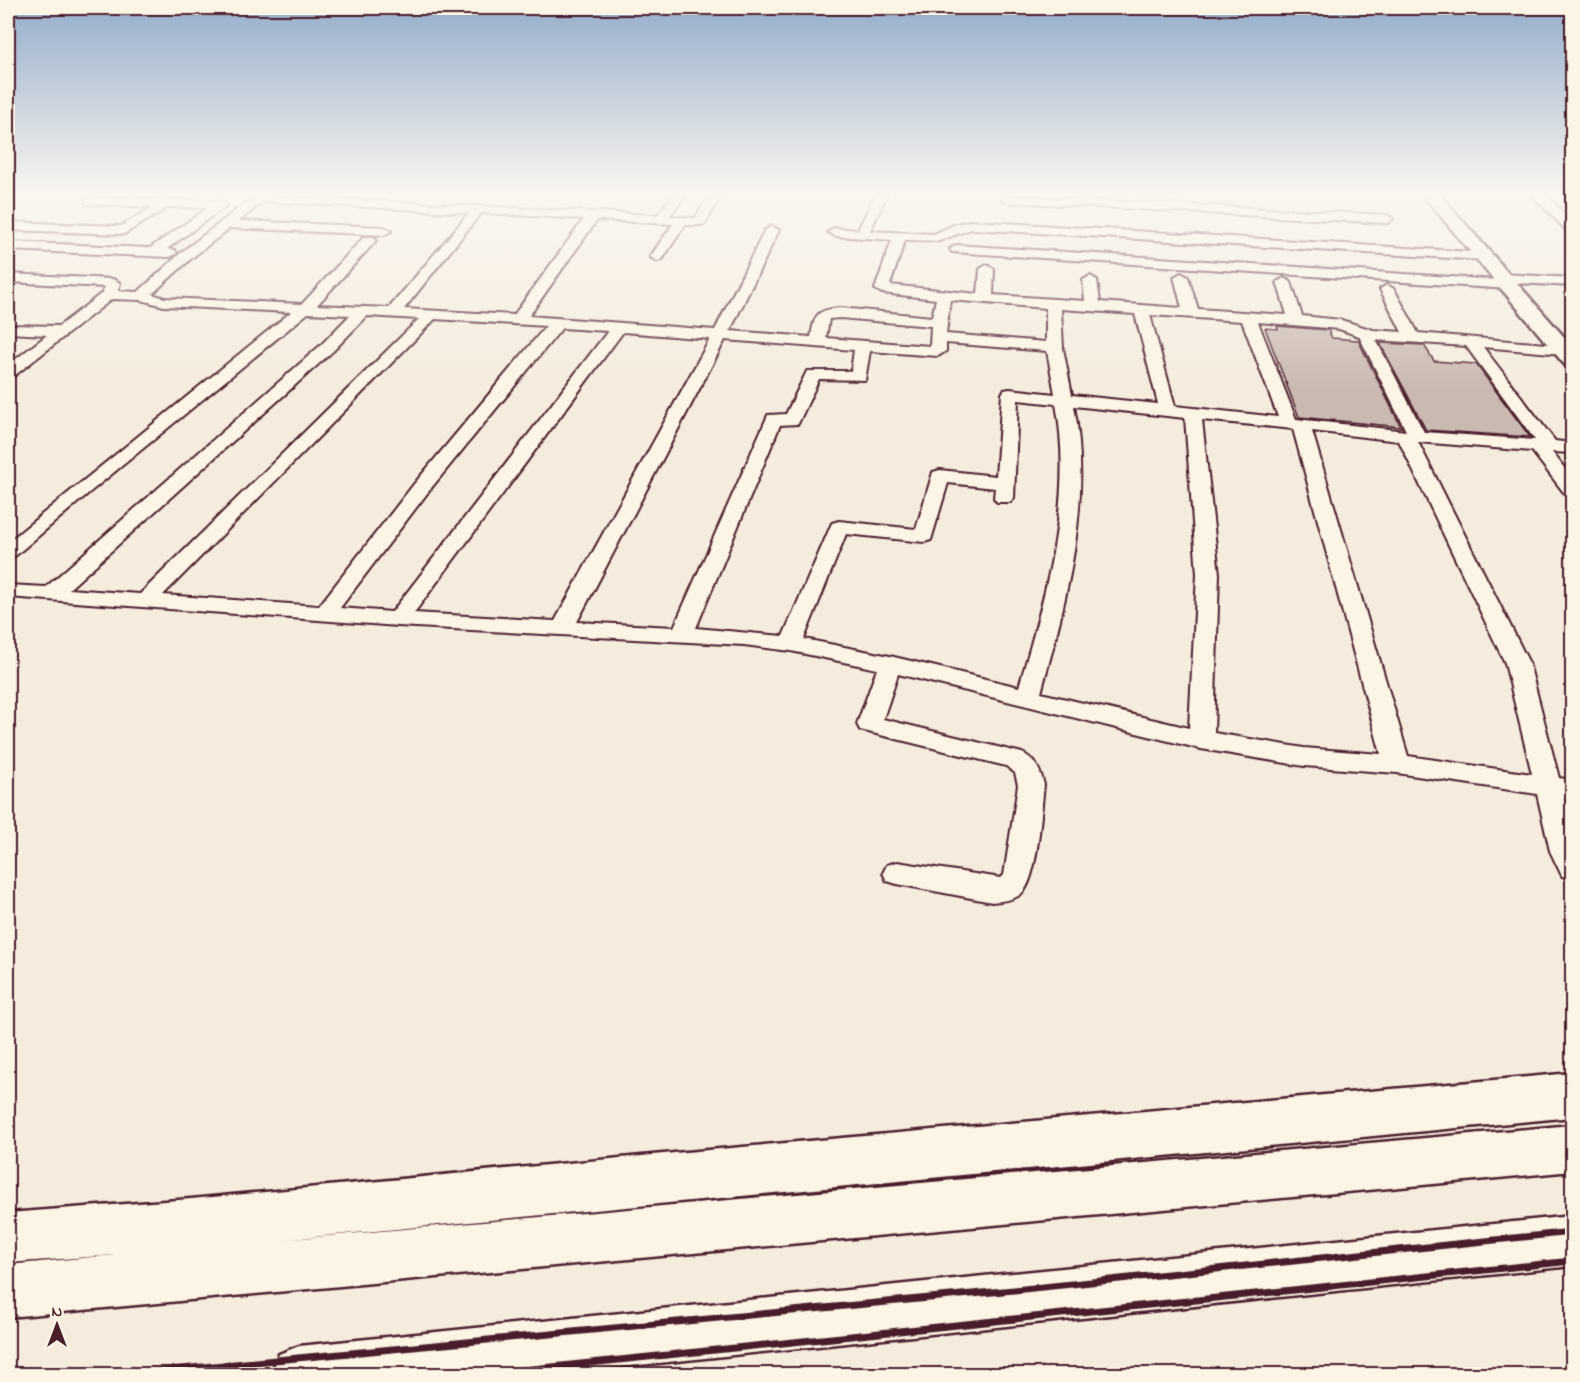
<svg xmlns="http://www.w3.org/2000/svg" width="1580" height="1382" viewBox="0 0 1580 1382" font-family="'Indie Flower',sans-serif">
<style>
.building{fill:#cab9b1;stroke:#4a1f2b;stroke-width:1.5}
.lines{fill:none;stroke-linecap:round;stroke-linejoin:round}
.street-casing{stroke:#4a1f2b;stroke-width:4}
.secondary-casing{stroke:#4a1f2b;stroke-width:5}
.highway-casing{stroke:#4a1f2b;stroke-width:5}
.street{fill:#fcf5e5;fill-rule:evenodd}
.secondary{fill:#fcf5e5;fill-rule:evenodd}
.highway{fill:#fcf5e5;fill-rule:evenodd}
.rail{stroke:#4a1f2b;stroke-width:7}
</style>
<rect width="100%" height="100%" fill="#f5ecde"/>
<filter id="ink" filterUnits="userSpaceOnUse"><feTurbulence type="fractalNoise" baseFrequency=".0167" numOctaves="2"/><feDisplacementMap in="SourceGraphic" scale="12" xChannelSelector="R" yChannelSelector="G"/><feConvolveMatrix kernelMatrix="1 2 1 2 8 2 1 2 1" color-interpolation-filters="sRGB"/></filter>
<g filter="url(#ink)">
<g class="building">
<polygon points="1277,326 1328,330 1332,338 1358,340 1401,427 1299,417 1265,328 1278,329"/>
<polygon points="1380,343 1424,345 1434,361 1476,364 1530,437 1426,430"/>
</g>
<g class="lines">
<defs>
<g id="street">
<path d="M256,195L657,215L673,195H685L670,216L695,218L710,195H722L704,225H685L662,260L657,261L650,257L673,224L597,220L529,316L715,330L765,230L772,226L779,230L730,331L811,337C815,314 816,310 840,308L932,317L936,299L882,293L875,289L892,240L835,236L828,232L835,228L858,230L875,195H887L870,231L934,234L956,224L971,221L1488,253L1490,256L1488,259L1483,260L971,229L939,241L905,240L890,285L978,294L980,269L987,265L994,269L993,295L1085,301L1083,280L1090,276L1097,280L1100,302L1182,308L1174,277L1181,273L1188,277L1198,309L1287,315L1277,282L1284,278L1291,282L1302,316L1341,320L1373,330L1402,332L1380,289L1387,285L1394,289L1418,333L1569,346L1571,349L1569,352L1563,354L1483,347L1555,441L1572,443V453L1552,452L1572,478V496L1565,494L1532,451L1418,442L1529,663L1559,778L1572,780V800L1564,798L1572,830V879L1562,876L1550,851L1537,794L1397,773L1304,766L1201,749L898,674L883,719L1022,753C1035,759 1041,771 1044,785C1041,809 1038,876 1023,892C1016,900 1002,901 992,902L897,884L887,881L883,873L887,865L897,862L1001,878L1004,875L1018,785L1015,773L1006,766L860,730L857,724L877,669L791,651L744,645L398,626L8,597V585L46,587L321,345L350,315L308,313L90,492L15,556L8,558V542L291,312L164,306L141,300L112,299L14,376L8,378V365L47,335L8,333V325L59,326L102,293L105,287L8,282V274L113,279L120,283L118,291L138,292L183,251ZM264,201L469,213L389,308L317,305L374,243L376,240L374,237H364L302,304L165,298L152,294L193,257L230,228L384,235L391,231L384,227L239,221ZM481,213L584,219L514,315L404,309ZM950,300L1046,308V342L946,334ZM1061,309L1135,314L1158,404L1072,395L1063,348ZM1150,315L1242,321L1278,417L1175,406ZM367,316L419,319L140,594L69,589L333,351ZM840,318L931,326L930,346L826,338L829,319ZM435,319L546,326L414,484L319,606L163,595ZM1258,322L1339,329L1359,336L1406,431L1296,419ZM562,328L608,331L392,612L340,608L428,492ZM623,332L710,339L555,621L414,613ZM725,340L854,350L851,371H807L786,414L768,415L674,627L577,622ZM1376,340L1466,346L1535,440L1424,432ZM946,343L1047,351L1055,394L1010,389L1004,390L1002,394L996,476L940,470L933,472L916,529L839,521L832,523L783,636L696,628L780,425L798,424L819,379L865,380L870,351L938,356L946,351ZM1018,400L1056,404C1074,500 1045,596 1019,687L890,656L804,639L846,534L924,542L931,540L948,483L995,488L994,498L997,502H1011L1014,498ZM1074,406L1185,418L1197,574L1189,728L1041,693C1066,600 1093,503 1074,406ZM1202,420L1293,429L1381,754L1304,748L1214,733L1219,574ZM1312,431L1399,441L1505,663L1532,774L1408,756Z"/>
<polygon points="1001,195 1387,215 1393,219 1387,223 1007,202 1003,201"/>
<polygon points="1532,195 1545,195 1572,221 1572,232 1567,231"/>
<polygon points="91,197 221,201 227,205 167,249 175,250 177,253 170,257 8,250 8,242 150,248 208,208 169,207 124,234 8,230 8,222 121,226 153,207 87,204 85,201"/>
<polygon points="957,245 1497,280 1498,275 1503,274 1572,278 1572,286 1515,283 1514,288 1509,289 952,252 950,249"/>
</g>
<g id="secondary">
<polygon points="1423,195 1440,195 1572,346 1572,366 1564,364"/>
<polygon points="1572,1216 1572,1266 555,1374 271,1374 279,1354 299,1346"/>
</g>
<polygon id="highway" points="1572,1073 1572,1117 281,1240 1572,1125 1572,1171 8,1317 8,1265 114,1255 8,1263 8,1213 191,1199 652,1155"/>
</defs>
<use href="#street" class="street-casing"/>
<use href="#secondary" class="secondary-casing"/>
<use href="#highway" class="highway-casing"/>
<use href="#street" class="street"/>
<use href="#secondary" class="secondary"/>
<use href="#highway" class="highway"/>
<g class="rail">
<polyline points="129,1374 1014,1290 1572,1232"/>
<polyline points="485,1374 1572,1261"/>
</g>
</g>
</g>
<linearGradient id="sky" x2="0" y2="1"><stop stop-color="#95adca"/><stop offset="0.5" stop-color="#faf6f0"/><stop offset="1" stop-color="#faf6f0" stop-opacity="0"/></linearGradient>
<rect width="1580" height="388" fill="url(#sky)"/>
<rect width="1580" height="1382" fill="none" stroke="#fcf5e5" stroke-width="30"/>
<rect x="15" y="15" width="1550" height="1352" fill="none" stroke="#4a1f2b" stroke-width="2" filter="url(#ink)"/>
<g transform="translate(57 1325)" stroke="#fcf5e5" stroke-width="4.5" paint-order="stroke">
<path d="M0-4.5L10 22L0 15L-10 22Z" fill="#4a1f2b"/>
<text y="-9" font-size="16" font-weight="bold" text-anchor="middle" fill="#4a1f2b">N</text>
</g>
</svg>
